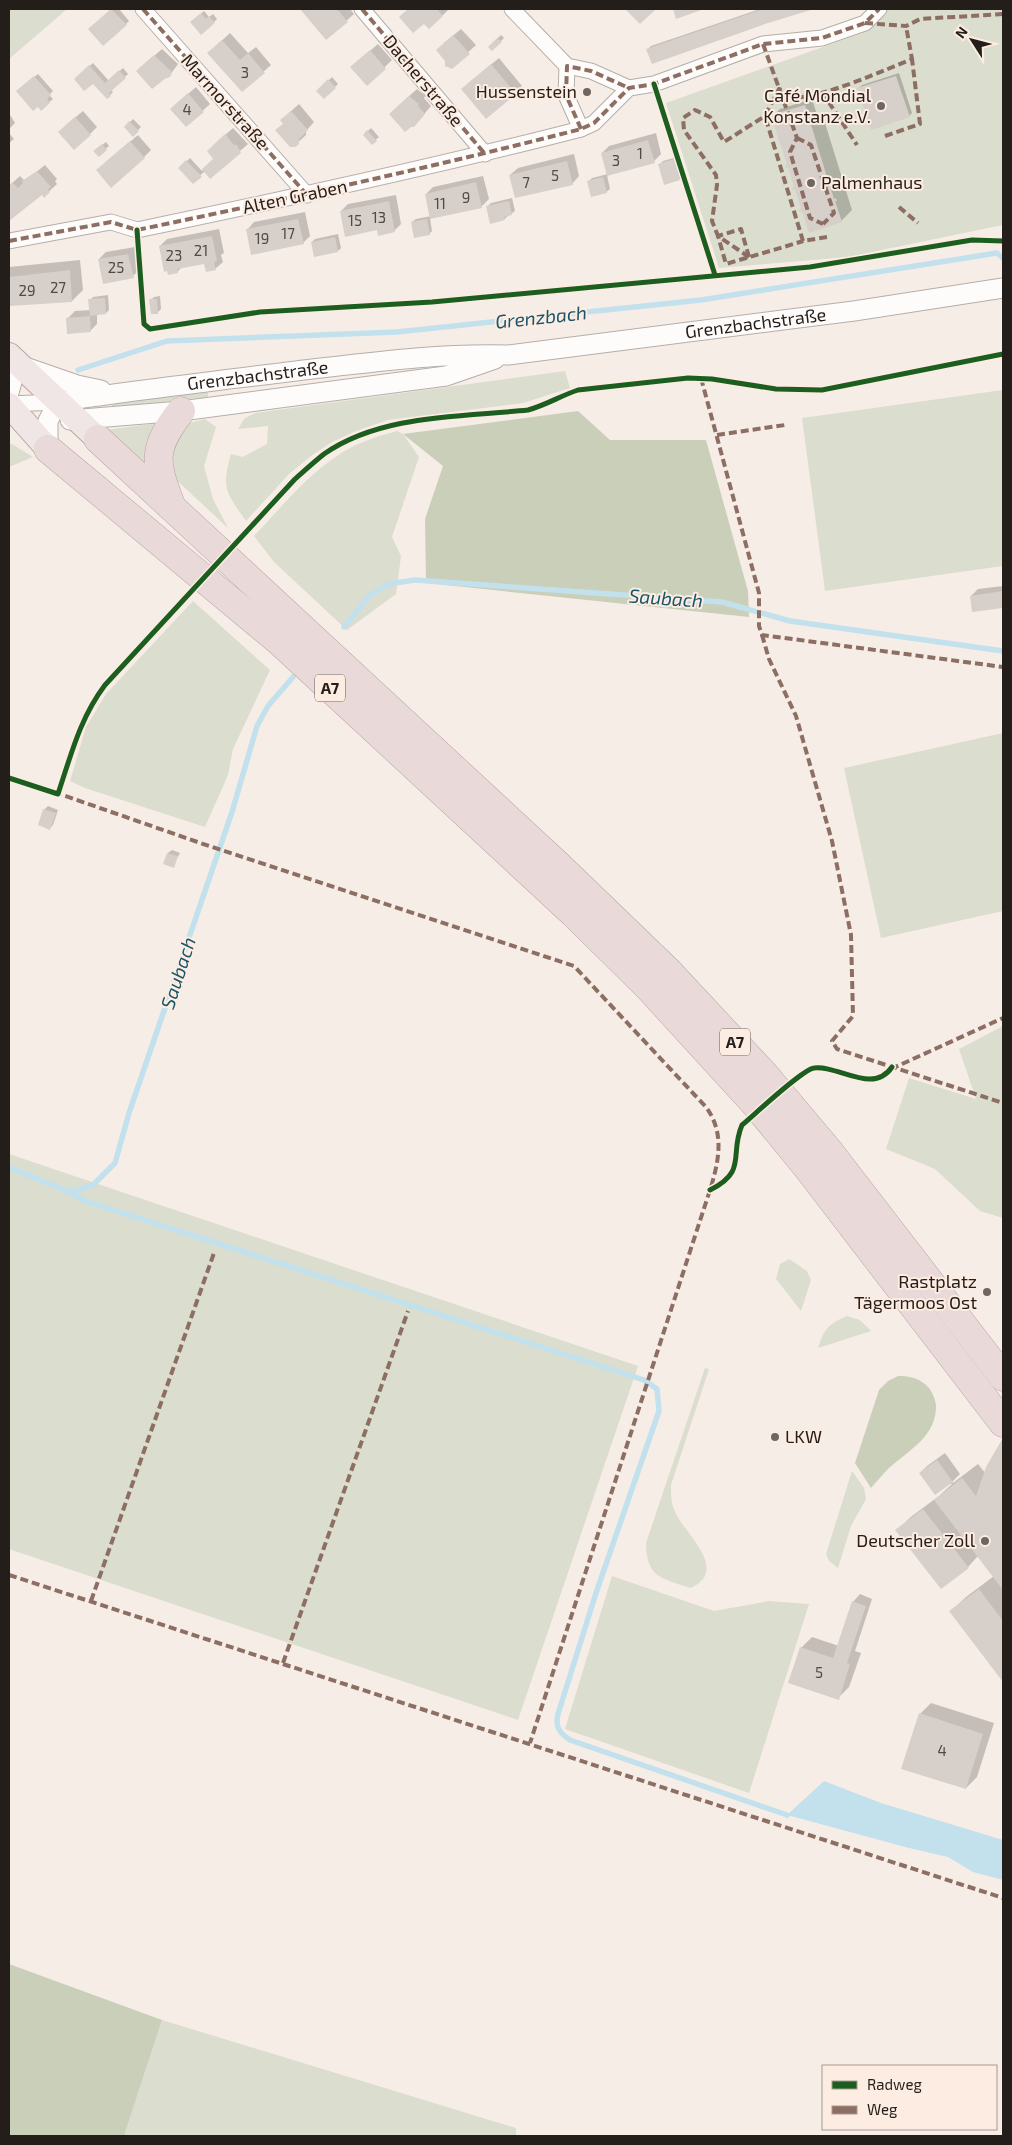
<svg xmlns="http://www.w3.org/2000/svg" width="1012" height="2145" viewBox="0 0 1012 2145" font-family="'Exo 2',sans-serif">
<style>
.green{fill:#dbddce}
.forest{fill:#c9cfb8}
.water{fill:#c2e1ed}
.shadow{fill:#0003}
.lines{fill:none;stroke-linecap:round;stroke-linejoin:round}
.stream{stroke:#c2e1ed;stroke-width:5.5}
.building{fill:#d6cfca}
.minor-casing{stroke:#b5aea9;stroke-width:17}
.tertiary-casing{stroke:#b5aea9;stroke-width:21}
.primary-casing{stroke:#baa6a4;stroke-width:26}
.motorway-casing{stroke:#baa6a4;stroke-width:29}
.minor{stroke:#fefcfb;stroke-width:15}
.tertiary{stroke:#fefcfb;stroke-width:19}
.primary{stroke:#f1e6e6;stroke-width:24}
.motorway{stroke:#e9d9d9;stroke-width:28}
.quiet{stroke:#8d6e63;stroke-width:4;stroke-dasharray:8 4;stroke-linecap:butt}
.cycleway-casing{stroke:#fdece1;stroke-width:8}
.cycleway{stroke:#1b5e20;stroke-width:5}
.poi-dot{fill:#6e6662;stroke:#fdece1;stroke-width:2}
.labels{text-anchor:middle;stroke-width:4;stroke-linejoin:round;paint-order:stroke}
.number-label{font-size:15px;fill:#504a46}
.shield{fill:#fdece1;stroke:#655c56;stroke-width:1}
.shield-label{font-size:16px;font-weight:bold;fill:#241e1a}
.street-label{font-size:18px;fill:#241e1a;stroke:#fdece1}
.poi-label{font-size:18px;fill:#241e1a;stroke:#fdece1;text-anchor:end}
.water-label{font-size:19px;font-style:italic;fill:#175569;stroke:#fdece1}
</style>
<rect width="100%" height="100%" fill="#f7ede7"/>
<g class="green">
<polygon points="9,9 67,9 9,59"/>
<polygon points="879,9 1003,9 1003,225 848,257 719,268 666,103 862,33 870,24"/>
<path d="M565,371L570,388L523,403L388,420L356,431L332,442L311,456L289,474L246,521C226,492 221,489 231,454L243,457L267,444L268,426L238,429L244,419L255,413Z"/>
<polygon points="1003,390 1003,566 825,591 802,418"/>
<polygon points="208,391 208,397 112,408 112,403"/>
<polygon points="205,419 216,427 204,466 213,499 228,528 170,474 169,445 182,425"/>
<polygon points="160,423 151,470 105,430"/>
<path d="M397,431L403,434L419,457L392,537L401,556L396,594L347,630L274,562L254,536C280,509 305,477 337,456C355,443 376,437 397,431Z"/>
<polygon points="9,444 12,444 33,457 9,467"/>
<polygon points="193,601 270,670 233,749 228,775 205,827 85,788 70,781 86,727 106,694"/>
<polygon points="1003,733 1003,911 881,938 844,768"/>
<polygon points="1003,1026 1003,1218 980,1211 935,1169 886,1149 909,1078 976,1099 959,1049"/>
<polygon points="9,1154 638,1366 518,1720 9,1549"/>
<polygon points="789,1259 807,1271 811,1280 801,1311 776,1279 780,1264"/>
<path d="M847,1316L860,1320L871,1331L818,1348C824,1329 828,1324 847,1316Z"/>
<path d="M705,1368L709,1369L671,1485C671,1494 671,1503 675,1512C685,1534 730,1570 691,1588C663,1579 646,1578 646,1543Z"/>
<polygon points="852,1471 864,1488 866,1499 851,1526 838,1568 829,1561 826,1554"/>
<polygon points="612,1576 714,1611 769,1601 809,1604 749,1793 565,1729"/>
<polygon points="162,2020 516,2128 516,2136 124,2136"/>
</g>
<g class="forest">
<polygon points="578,411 610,440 706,440 748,591 749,617 426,583 425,519 443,466 403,434"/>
<path d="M898,1376C910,1376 920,1378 929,1388C933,1393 935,1399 936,1405C937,1436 909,1450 889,1468C883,1474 877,1481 871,1488L855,1463L879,1390L888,1381Z"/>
<polygon points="9,1964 162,2020 124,2136 9,2136"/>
</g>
<polygon class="water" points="824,1781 881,1803 1003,1840 1003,1880 973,1872 948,1857 909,1848 787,1815"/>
<g class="shadow">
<polygon points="113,9 119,9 129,21 126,24 93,26"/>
<polygon points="301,9 350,9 354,14 326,39"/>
<polygon points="407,9 449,9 442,16"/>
<polygon points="760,9 811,9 767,22 648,49 651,46"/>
<polygon points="204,11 209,17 213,14 217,19 214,22 195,19"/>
<polygon points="461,29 476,45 452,67 444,43"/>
<polygon points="230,33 248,53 256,47 271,65 242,91 216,46"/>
<polygon points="501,35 504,38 492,50 489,47"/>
<polygon points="378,44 392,60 367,84 359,60"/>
<polygon points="162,49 178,64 170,75 145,64"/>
<polygon points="499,58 522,86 486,117 470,82"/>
<polygon points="93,63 109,81 123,68 128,74 111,90 113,92 107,98 93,82 75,79"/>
<polygon points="899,73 912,113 909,116 858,89 862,85"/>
<polygon points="38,74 53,91 49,95 53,99 41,109 21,88"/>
<polygon points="332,77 338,84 324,97 318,91"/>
<polygon points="196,87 210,104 186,126 179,102"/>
<polygon points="417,89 425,96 424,98 431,106 414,126 397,107"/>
<polygon points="812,99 820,124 825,123 852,210 841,221 773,116 780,109"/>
<polygon points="299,104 314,122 306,131 306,135 294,146 284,123 289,113"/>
<polygon points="83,111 97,127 90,134 66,125"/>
<polygon points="9,113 15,123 9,129"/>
<polygon points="133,119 141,127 133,135 125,127"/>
<polygon points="233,128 248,144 210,177 205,171 193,182 180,168 190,158 202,171 215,158 215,144"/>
<polygon points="371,128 379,137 372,143 364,135"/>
<polygon points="9,133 14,139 9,143"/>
<polygon points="656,133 661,154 654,161 607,175 610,189 606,192 589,181 592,178 608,174 602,153 609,146"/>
<polygon points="138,135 151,150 144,157 105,163"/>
<polygon points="106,142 109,146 99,155 95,151"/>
<polygon points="574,154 579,176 572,184 510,175 518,168"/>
<polygon points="677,157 682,176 679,179 660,164 663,161"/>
<polygon points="45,165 57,179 55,181 57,184 44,196 42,194 10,218 9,186 20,176 25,181"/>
<polygon points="483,176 489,199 481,207 430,218 432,231 429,234 412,222 416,219 431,216 426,194 433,187"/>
<polygon points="396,195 401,224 394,231 378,229 341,211 348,204"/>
<polygon points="512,198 515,211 504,219 488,206 491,203"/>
<polygon points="305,212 310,236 303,243 247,230 254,222"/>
<polygon points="219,229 224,253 221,255 223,262 215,269 205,262 182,267 177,272 160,246 167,239"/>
<polygon points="338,234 341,248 338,251 312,242 315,239"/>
<polygon points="135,247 140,269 133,276 99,259 106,252"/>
<polygon points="80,260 83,290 72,301 9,305 9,267"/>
<polygon points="108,295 109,310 106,313 97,314 97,324 90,331 68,318 75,311 91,310 90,300 93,297"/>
<polygon points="160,296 161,309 158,312 151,300 154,297"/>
<polygon points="1003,586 1003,606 973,610 971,596 978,589"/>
<polygon points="48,806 58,810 53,825 50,828 44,810"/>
<polygon points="172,850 180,853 173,866 168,853"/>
<polygon points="1003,1440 1003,1680 951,1611 966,1597 994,1576 978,1556 968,1567 897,1530 912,1516 939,1496 952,1484 920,1473 927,1466 945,1453 960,1474 952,1482 953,1483 978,1464 986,1474 995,1452"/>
<polygon points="860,1594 872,1599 855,1651 861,1653 849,1687 838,1698 801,1648 812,1637 839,1646 853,1602"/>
<polygon points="931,1703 994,1723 977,1777 966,1788 920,1714"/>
</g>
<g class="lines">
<g class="stream">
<polyline points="78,370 167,341 397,332 701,300 997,253 1003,258"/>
<polyline points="344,627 369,596 388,584 415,580 722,602 790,621 1003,651"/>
<path d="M9,1167L69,1192L85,1201L644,1380L657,1389L659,1411L596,1593L558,1714C555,1726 559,1733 570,1740L787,1815"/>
<polyline points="69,1192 93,1185 115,1163 129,1113 232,812 257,726 268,706 293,677"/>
</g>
</g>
<g class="building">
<polygon points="111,9 127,25 103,46 88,29"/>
<polygon points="300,9 337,9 348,22 326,40"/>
<polygon points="406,9 425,10 437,9 443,16 429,29 424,24 413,33 399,17 407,10"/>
<polygon points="625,9 656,9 640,24"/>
<polygon points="673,9 704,9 676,19"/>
<polygon points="763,9 814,9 768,23 652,64 646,49"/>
<polygon points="201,13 206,19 209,16 215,23 201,35 190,22"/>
<polygon points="453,35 470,54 452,69 445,66 445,61 436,50"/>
<polygon points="497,38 502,42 492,51 488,47"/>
<polygon points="222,40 240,60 248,53 265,73 242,92 207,53"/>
<polygon points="370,50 386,69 367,86 350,67"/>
<polygon points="154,55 172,72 171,76 168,78 166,78 152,89 136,71"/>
<polygon points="491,64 516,94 486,119 461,89"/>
<polygon points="89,65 105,83 119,70 126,78 109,93 111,96 107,99 93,84 84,91 74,79"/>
<polygon points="34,76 51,95 47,99 50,103 41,111 38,107 33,111 16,91"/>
<polygon points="896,76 910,117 871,130 857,88"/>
<polygon points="328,79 336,88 324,99 316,91"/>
<polygon points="188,93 204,112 186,127 170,109"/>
<polygon points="409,96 419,104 418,106 425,114 414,127 411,127 405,132 389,114"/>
<polygon points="805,105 827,177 830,179 828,179 834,199 836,198 837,201 835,201 842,222 809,233 802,211 800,212 799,210 801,209 795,189 792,190 792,188 794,187 788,167 785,168 785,166 787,165 781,145 779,146 780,144 771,115"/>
<polygon points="291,111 308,130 299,139 299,144 295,147 290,147 275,130 283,124 280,120"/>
<polygon points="75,117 91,135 74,150 58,132"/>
<polygon points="129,121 139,131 133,137 124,127"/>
<polygon points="367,130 377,141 372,145 363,135"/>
<polygon points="225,134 234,145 237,145 241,153 210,179 202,169 213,159 207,151"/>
<polygon points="648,140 655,163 607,176 601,153"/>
<polygon points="130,141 145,158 111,188 96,170"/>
<polygon points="102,144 107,150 99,157 93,151"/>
<polygon points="674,159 680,180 664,185 658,164"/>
<polygon points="186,160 202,177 193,184 178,168"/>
<polygon points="567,161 573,185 515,198 509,175"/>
<polygon points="37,171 51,187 48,189 50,192 44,198 42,195 9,221 9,186 12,182 18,188 23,183 22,181"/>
<polygon points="603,177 607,193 591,197 587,181"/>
<polygon points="476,182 482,208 430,219 425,194"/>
<polygon points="389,201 395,232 378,236 377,230 345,237 340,211"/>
<polygon points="509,201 512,215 504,217 505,220 490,224 486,206"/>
<polygon points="298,219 304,244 251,255 246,229"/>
<polygon points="427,219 430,235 414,238 411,222"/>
<polygon points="212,236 217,261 214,262 216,270 206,272 204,264 177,269 178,273 168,275 167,271 164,272 159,246"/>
<polygon points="335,237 338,252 314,257 311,242"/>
<polygon points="128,254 134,278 103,284 98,259"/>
<polygon points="70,270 72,302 9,306 9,277"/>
<polygon points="105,298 106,314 90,316 91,332 67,334 66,318 90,316 88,299"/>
<polygon points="149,299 157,299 158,314 151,314"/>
<polygon points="1003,591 1003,608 972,612 970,596"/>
<polygon points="43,809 56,813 50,830 38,825"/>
<polygon points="167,853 178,856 174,868 163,864"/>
<polygon points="1003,1438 1003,1590 934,1500 962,1478 976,1496 986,1467"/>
<polygon points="937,1460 953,1482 935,1495 919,1473"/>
<polygon points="923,1509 969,1568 941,1589 895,1530"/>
<polygon points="979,1589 1003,1621 1003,1682 949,1611"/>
<polygon points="852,1601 866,1606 847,1663 850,1664 839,1700 788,1683 800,1647 833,1658"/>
<polygon points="919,1713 983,1734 966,1789 901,1769"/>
</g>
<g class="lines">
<defs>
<g id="minor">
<polyline points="143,9 307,195"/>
<polyline points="362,9 485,154"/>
<polyline points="512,9 567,66 591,71 629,88"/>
<polyline points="567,66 566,95 581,129"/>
<path d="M9,241L111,222L137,230C286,199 434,167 581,129L594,123L629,88L654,84L763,44L822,38L865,23L879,9"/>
<polyline points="9,400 19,364"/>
<polyline points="9,404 58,402"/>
</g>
<g id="tertiary">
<polyline points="25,367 77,385 101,390"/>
<polyline points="70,420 181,411 446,376 495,359"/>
<path id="s1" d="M48,449V421L58,402C137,390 216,381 296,371C366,363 436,353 508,355L854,311L1003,288"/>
</g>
<g id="primary">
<polyline points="9,355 98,439"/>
<polyline points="9,405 48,449"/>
</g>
<g id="motorway">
<polyline points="98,439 559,866 668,971 765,1075 829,1151 1003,1377"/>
<polyline points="48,449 280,642 573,913 649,988 756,1105 806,1166 1003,1423"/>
<path d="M171,505C154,461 152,449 181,411"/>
</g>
</defs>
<use href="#minor" class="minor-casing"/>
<use href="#tertiary" class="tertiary-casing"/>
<use href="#primary" class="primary-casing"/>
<use href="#motorway" class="motorway-casing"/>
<use href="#minor" class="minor"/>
<use href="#tertiary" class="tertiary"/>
<use href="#primary" class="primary"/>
<use href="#motorway" class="motorway"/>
<g class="quiet">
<polyline points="143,9 307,195"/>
<polyline points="362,9 485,154"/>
<polyline points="865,23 906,26 920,19 1003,14"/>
<polyline points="763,44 797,138 790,152 810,218 823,224"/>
<polyline points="822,92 857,145"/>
<polyline points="581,129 566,95 567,66 591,71 629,88"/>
<polyline points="885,136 920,124 912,59"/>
<polyline points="797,138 811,145 834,213 823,224"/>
<polyline points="899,207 918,223"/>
<path d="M827,237L803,241L765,116L779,89C785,91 792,96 797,97C819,99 890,68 912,59L906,26"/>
<path d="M9,241L111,222L137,230C286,199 434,167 581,129L594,123L629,88L654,84L763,44L822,38L865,23L879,9"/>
<polyline points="749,257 718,236 712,221 717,185 716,175 684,130 683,118 695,110 710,117 724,142 765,116"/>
<path d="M749,257L741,229L718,236L726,264C752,256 778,249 803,241"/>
<polyline points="701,378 759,593 759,626 762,635 1003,667"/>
<polyline points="717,435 785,425"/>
<polyline points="762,635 769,659 796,716 832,841 851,935 853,1016 832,1041 837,1049 1003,1103"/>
<path d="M54,792L209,846L574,966L706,1107C725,1133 719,1161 710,1190L530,1743"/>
<polyline points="891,1069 1003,1018"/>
<polyline points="9,1575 1003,1898"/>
<polyline points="91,1601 214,1253"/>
<polyline points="283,1663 408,1311"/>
</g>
<defs>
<g id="cycleway">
<polyline points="654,84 715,275"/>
<polyline points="137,230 144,324 150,329 260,312 432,302 810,267 972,240 1003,241"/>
<path d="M9,778L58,794C71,755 80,718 105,685L295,479C304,471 314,462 324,454C381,414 462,417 528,410C546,405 560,396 578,390L688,378L712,379L776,389L822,390L1003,354"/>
<path d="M710,1190C748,1171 729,1155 742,1125C754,1115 803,1069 814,1068C839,1065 873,1095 892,1067"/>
</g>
</defs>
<use href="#cycleway" class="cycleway-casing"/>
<use href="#cycleway" class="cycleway"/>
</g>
<g class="poi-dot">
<circle cx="587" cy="92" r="5"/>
<circle cx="881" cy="106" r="5"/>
<circle cx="811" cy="183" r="5"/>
<circle cx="987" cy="1292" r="5"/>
<circle cx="775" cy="1437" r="5"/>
<circle cx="985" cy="1541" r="5"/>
</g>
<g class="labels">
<g class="number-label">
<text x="245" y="78">3</text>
<text x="187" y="115">4</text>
<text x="640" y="159">1</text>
<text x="616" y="166">3</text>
<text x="555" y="181">5</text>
<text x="526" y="188">7</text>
<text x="466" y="203">9</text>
<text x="440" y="209">11</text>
<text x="379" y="223">13</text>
<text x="355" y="226">15</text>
<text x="288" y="239">17</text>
<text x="262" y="244">19</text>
<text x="201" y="256">21</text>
<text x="174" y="261">23</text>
<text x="116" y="273">25</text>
<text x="58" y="293">27</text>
<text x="27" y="296">29</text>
<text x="819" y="1678">5</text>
<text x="942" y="1756">4</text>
</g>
<g class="shield">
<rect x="315" y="674.5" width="30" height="27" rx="4"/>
<rect x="720" y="1028.5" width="30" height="27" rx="4"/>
</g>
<g class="shield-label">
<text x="330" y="694">A7</text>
<text x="735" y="1048">A7</text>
</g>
<g class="street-label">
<text transform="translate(423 81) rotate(50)" y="6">Dacherstraße</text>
<text transform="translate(225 102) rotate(48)" y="6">Marmorstraße</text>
<text transform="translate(295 197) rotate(-12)" y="6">Alten Graben</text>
<text dy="6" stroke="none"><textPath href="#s1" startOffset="752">Grenzbachstraße</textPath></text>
<text dy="6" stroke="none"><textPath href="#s1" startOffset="251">Grenzbachstraße</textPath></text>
</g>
<g class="poi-label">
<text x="577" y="98">Hussenstein</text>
<text x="871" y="102">Café Mondial<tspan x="871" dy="21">Konstanz e.V.</tspan></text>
<text x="821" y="189" text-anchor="start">Palmenhaus</text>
<text x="977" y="1288">Rastplatz<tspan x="977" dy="21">Tägermoos Ost</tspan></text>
<text x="785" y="1443" text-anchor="start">LKW</text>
<text x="975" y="1547">Deutscher Zoll</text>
</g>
<g class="water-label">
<text transform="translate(541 317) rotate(-6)" y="7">Grenzbach</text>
<text transform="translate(666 598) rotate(4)" y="7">Saubach</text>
<text transform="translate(178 973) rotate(-72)" y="7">Saubach</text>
</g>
</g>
<rect width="1012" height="2145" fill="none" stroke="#241e1a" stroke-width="20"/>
<rect x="822" y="2065" width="175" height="65" fill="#fdece1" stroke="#a69a91"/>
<rect x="832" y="2081" width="25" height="8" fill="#1b5e20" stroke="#a69a91"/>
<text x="867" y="2090" font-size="15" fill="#241e1a">Radweg</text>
<rect x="832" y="2106" width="25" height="8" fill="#8d6e63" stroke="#a69a91"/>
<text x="867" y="2115" font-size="15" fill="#241e1a">Weg</text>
<g transform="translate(972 40) rotate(306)" stroke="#fdece1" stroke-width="4" paint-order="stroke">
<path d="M0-4L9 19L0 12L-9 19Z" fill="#241e1a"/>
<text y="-8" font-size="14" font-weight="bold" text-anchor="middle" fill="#241e1a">N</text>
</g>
</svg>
